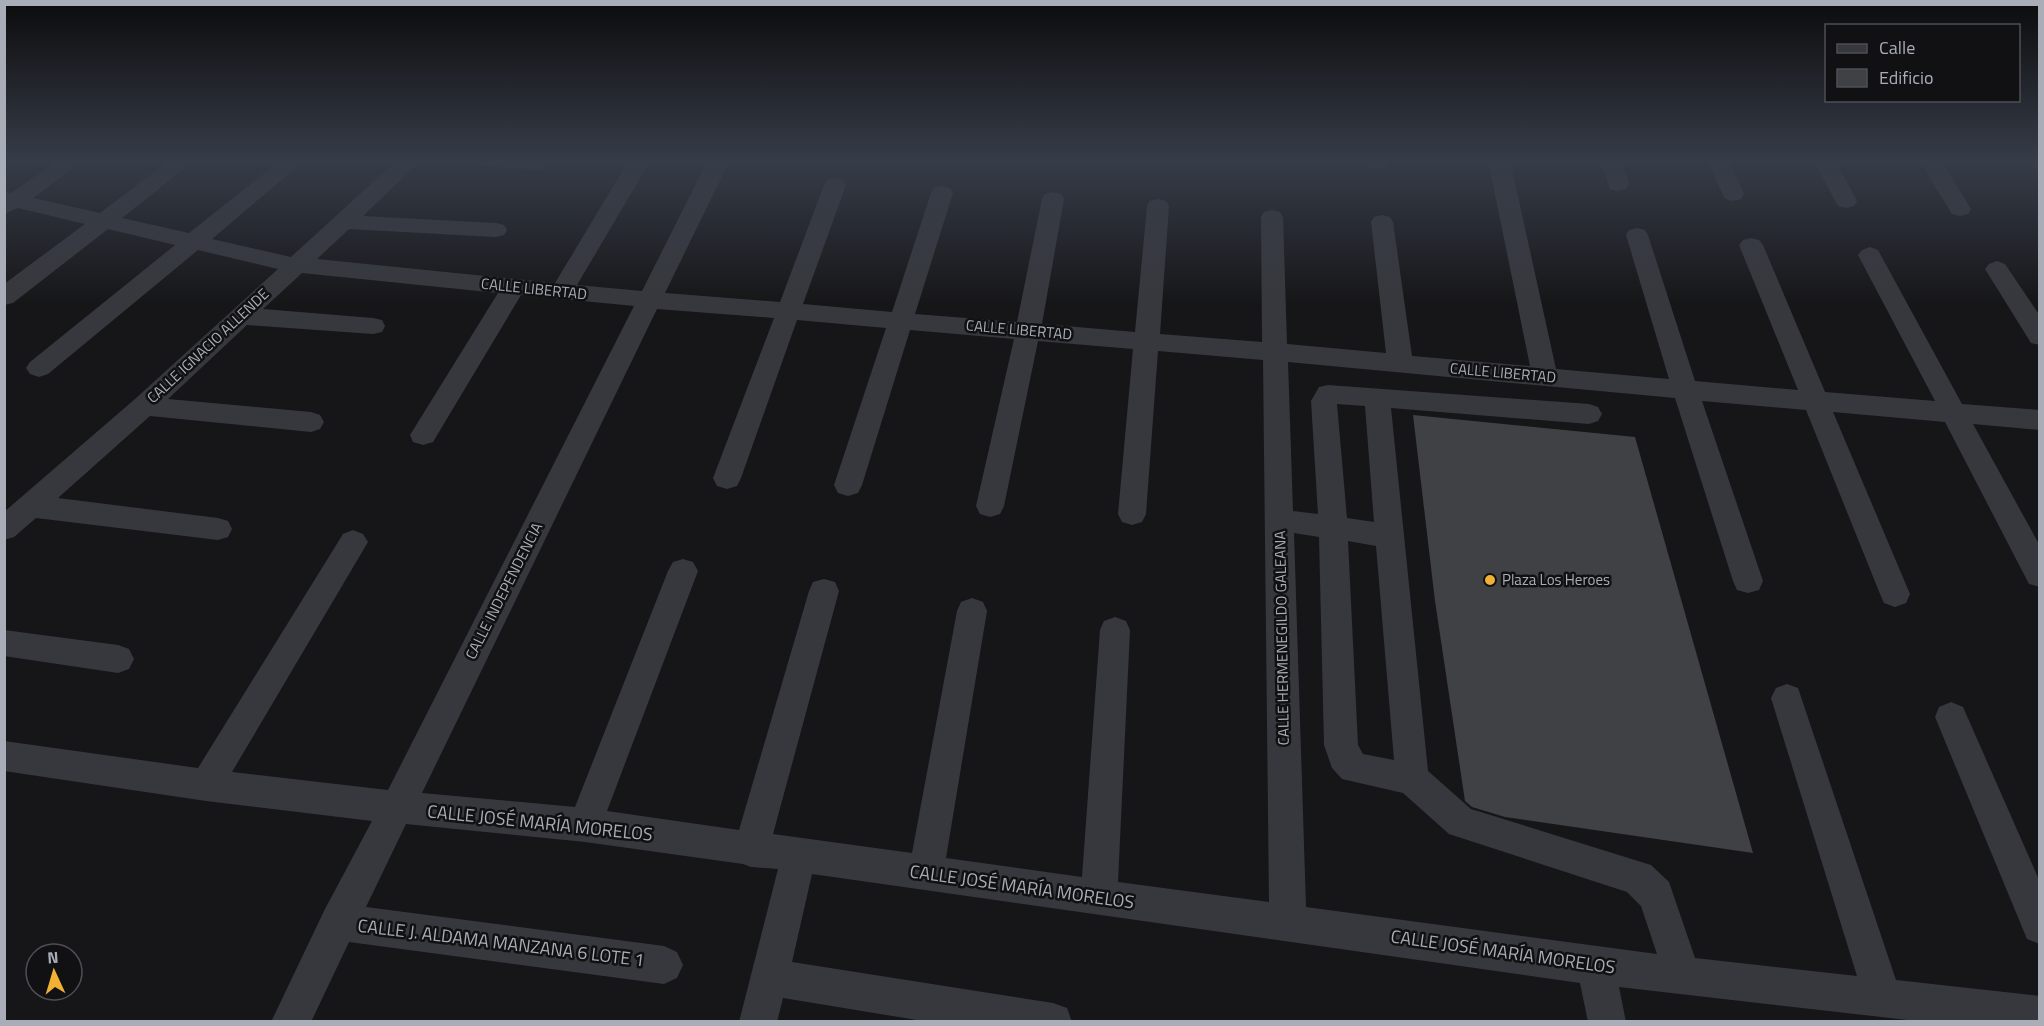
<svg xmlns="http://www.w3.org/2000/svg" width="2044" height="1026" viewBox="0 0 2044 1026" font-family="'Titillium Web',sans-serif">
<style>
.building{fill:#404145}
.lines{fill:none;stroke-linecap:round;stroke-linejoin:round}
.minor{fill:#37383d;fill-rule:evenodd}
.poi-dot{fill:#f2b134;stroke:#111113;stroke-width:2}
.labels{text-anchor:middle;stroke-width:5;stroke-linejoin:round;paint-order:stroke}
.street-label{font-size:15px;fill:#a8adb8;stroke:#111113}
.poi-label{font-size:15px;fill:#a8adb8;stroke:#111113;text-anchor:start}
.near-street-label{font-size:18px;fill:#a8adb8;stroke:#111113}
</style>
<rect width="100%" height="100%" fill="#161618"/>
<polygon class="building" points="1413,415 1635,437 1753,853 1505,817 1472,807 1465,801 1435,601"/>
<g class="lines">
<g class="minor">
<path d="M59,160H84L33,198L100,213L170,160H195L122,218L189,233L281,160H305L212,239L291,257L397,160H421L363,216L496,223L504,225L507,230L504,235L496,237L349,229L317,259L555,283L629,160H647L649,163L577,285L642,291L708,160H730L665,293L780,302L824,185L827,180L835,178L843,180L846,185L803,304L892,312L931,193L934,188L942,186L950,188L953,193L915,314L1017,322L1042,199L1045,194L1053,192L1061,194L1064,199L1042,324L1135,332L1147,206L1150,201L1158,199L1166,201L1169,206L1160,334L1262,342L1261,217L1264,212L1272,210L1280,212L1283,217L1287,344L1386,353L1371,222L1374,217L1382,215L1390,217L1393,222L1412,356L1530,366L1488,160H1510L1556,369L1669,379L1626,235L1629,230L1637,228L1645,230L1648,235L1695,381L1798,390L1739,245L1743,240L1751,238L1759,240L1763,245L1825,392L1935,401L1858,255L1862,250L1870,247L1878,250L1962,404L2040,410V430L1973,424L2040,546V587L2029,584L1945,422L1833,412L1910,594L1906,603L1895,607L1884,603L1880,594L1806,410L1702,401L1763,581L1759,590L1748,593L1737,590L1733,581L1675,398L1288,362L1293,511L1318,514L1311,401L1319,387L1328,385L1589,404L1598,407L1602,414L1598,421L1589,424L1391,408L1428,771L1471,809L1651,865L1669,882L1695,958L1857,976L1771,698L1776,688L1787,684L1798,688L1896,980L2040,996V1022H1925L1619,987L1626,1022H1588L1580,983L812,874L792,962L1053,1003L1067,1008L1072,1022H929L783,998L777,1022H739L778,869L751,867L743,864L585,842L406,824L366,907L664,946L677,952L683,965L677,978L664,984L349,942L311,1022H271L325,909L372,821L206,801L4,771V741L198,768L343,534L353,530L363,534L368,542L232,772L388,790L634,306L521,295L433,442L423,445L413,442L410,435L498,293L302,273L263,309L373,318L382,320L385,326L382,332L373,334L247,325L168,399L311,412L320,415L324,422L320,429L311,432L150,416L58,498L218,518L228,521L232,529L228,537L218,540L36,518L14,537L4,540V512L135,399L278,269L198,250L48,374L39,377L30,374L26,368L30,362L175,245L108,229L13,303L4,305V284L85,224L18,208L4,214V191L11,193ZM657,309L774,318L713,478L717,486L727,489L737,486L741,478L797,320L886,328L834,485L838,493L848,496L858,493L862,485L910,330L1014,339L976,506L980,514L990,517L1000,514L1004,506L1038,341L1133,349L1118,514L1122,522L1132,525L1142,522L1146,514L1158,351L1263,360L1269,902L1118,882L1130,630L1126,621L1115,617L1104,621L1100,630L1082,877L946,858L987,611L983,602L972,598L961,602L957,611L912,853L773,834L839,591L835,582L824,579L813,582L809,591L739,830L607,811L698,571L693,562L683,559L673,562L668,571L575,807L422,793ZM1337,404L1365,406L1374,522L1347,518ZM1294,533L1319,537L1324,745L1332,768L1342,779L1403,793L1449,834L1627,892L1641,906L1657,954L1306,907ZM1348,541L1376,546L1394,760L1363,754L1358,745Z"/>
<polygon points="471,160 545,160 548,164 545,169 537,170 482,166 474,165"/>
<polygon points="1366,160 1388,160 1389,163 1386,168 1378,169 1370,168"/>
<polygon points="1600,160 1622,160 1629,184 1626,189 1618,191 1610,189"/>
<polygon points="1707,160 1729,160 1744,194 1741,199 1733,201 1725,199"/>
<polygon points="1813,160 1835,160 1857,201 1854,206 1846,208 1838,206"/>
<polygon points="1919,160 1941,160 1971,209 1968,214 1960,216 1952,214"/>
<polygon points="2027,160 2040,160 2040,168 2032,167"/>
<polygon points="1997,261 2005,264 2040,316 2040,345 2031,343 1985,269 1989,264"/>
<polygon points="4,630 118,645 129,649 134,659 129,669 118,673 4,656"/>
<polygon points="1951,702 1963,707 2040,882 2040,944 2027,939 1935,717 1939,707"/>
</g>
</g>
<linearGradient id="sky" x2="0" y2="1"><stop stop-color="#0c0c0d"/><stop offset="0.53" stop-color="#363c48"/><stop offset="1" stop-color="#363c48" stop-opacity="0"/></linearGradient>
<rect width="2044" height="304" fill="url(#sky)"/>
<circle class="poi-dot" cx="1490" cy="580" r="6"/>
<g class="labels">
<g class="street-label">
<text transform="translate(534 289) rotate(6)" y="5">CALLE LIBERTAD</text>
<text transform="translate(1019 330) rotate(5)" y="5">CALLE LIBERTAD</text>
<text transform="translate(208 346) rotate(-43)" y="5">CALLE IGNACIO ALLENDE</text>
<text transform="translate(1503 373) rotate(5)" y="5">CALLE LIBERTAD</text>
<text transform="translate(504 591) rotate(-63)" y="5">CALLE INDEPENDENCIA</text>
<text transform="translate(1282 638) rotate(-91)" y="5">CALLE HERMENEGILDO GALEANA</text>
</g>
<g class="poi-label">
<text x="1502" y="585">Plaza Los Heroes</text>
</g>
<g class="near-street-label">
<text transform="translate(540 823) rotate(6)" y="6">CALLE JOSÉ MARÍA MORELOS</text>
<text transform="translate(1022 887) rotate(8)" y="6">CALLE JOSÉ MARÍA MORELOS</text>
<text transform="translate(501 943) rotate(7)" y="6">CALLE J. ALDAMA MANZANA 6 LOTE 1</text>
<text transform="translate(1503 952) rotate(8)" y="6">CALLE JOSÉ MARÍA MORELOS</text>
</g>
</g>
<rect width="2044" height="1026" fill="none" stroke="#a8adb8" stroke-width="12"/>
<rect x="1825" y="24" width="195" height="78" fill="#111113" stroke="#4d4f55" stroke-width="1.5"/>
<rect x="1837" y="44" width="30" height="9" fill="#37383d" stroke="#4d4f55" stroke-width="1.5"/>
<text x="1879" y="54" font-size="18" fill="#a8adb8">Calle</text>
<rect x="1837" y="69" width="30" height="18" fill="#404145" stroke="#4d4f55" stroke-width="1.5"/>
<text x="1879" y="84" font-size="18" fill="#a8adb8">Edificio</text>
<g transform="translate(54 972) rotate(356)"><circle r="28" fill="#111113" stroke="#4d4f55" stroke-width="1.5"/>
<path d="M0-4.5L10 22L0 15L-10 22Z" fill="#f2b134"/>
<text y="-9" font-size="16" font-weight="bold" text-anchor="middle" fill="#a8adb8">N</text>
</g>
</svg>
